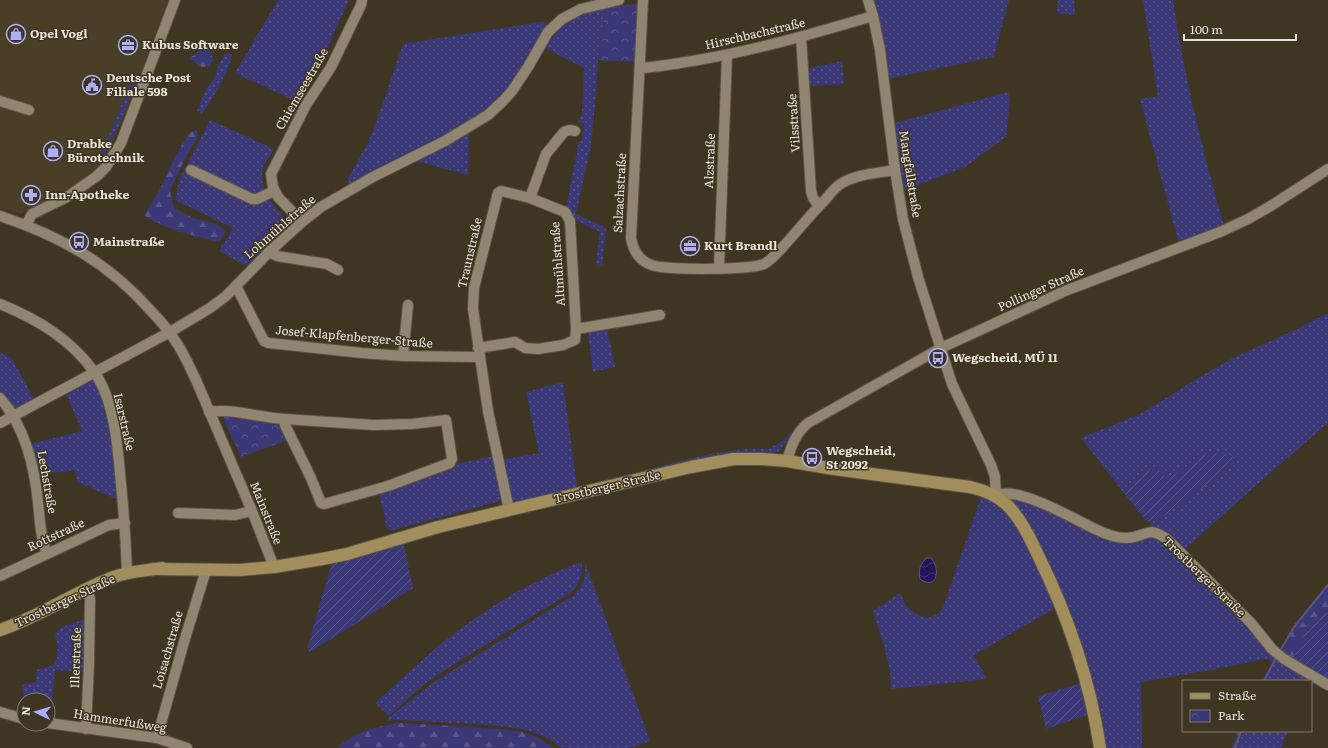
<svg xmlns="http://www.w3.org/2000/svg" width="1328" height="748" viewBox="0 0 1328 748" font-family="Literata,serif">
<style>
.built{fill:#493e26}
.grass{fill:url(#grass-dots)}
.forest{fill:url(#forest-firs)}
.park{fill:url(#park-crowns)}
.garden{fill:url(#garden-furrows)}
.water{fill:url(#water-waves);stroke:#5d547e}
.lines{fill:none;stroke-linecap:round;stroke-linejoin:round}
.stream{stroke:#5d547e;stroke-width:2}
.minor-casing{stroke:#5c5444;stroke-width:12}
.major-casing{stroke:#5c5444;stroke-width:14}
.minor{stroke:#8f8570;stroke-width:10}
.major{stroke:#a28d5c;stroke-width:12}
.labels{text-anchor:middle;stroke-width:3;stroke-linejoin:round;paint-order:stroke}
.poi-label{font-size:12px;font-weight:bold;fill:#e8e3d7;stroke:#3e3623;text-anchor:start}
.street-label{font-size:12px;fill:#e8e3d7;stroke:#3e3623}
</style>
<defs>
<pattern id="grass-dots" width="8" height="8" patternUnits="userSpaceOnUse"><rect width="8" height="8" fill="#3b3877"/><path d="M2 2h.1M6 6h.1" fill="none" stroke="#57558a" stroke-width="1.8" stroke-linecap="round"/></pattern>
<pattern id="forest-firs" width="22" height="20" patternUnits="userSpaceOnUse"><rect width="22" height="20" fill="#3b3877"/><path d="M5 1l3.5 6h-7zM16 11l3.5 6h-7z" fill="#57558a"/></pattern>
<pattern id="park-crowns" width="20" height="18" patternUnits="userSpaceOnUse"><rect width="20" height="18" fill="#3b3877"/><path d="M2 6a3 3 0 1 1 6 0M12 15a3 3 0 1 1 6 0" fill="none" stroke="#57558a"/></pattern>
<pattern id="garden-furrows" width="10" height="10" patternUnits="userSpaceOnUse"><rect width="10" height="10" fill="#3b3877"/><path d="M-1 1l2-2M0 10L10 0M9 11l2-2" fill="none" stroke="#57558a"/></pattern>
<pattern id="water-waves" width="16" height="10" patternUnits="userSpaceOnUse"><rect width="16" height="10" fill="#211658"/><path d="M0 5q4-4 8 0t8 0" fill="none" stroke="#41386f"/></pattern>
</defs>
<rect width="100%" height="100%" fill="#3e3623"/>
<polygon class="built" points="0,0 168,0 128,107 109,150 101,163 93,171 64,191 21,214 0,209"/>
<g class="grass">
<polygon points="278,0 349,0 325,53 298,102 235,73"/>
<polygon points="872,0 1009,0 994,57 887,79"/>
<polygon points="1058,0 1074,0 1075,15 1057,13"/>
<path d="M1143,0H1173C1184,77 1203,151 1224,226L1179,244L1140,99L1158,96Z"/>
<path d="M605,8L598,60L596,94L591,145L576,214L606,228L602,265L596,264L600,232L573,219L566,208L579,141H582L584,124L578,122L582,113L584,68L545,48C564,21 573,16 605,8Z"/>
<polygon points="540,22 546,23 549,27 508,91 477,119 349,186 346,182 368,143 378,117 403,44"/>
<path d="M226,53L232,55C227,77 214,96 202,114L197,111L206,89L214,79L218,67L224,55Z"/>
<polygon points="842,61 844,84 807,86 806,69"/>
<polygon points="133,75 137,77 123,116 105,155 102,154"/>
<polygon points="1008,92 1010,100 1006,137 965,167 902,191 892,124"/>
<path d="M210,120L274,149C271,154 267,160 264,165C258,181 266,196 276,208C281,214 286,219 288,226L247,265H244L219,251L233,228L175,200L180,178Z"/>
<polygon points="467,132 469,135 468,175 413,160"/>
<polygon points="1328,313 1328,423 1253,488 1183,551 1149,529 1152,521 1161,518 1234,465 1236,460 1210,453 1202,456 1168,480 1155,466 1123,492 1081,438 1142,413 1203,375 1235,357 1293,331"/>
<polygon points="607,328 615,367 593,372 588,331"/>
<polygon points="0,353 11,357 34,399 14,410 0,393"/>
<polygon points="91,380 95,381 104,399 115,448 119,500 77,482 75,470 38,475 30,444 82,431 66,394"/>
<polygon points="563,382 577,487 705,455 744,449 768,449 780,443 799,424 808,419 795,430 779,451 773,453 739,454 701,459 514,504 512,503 501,460 539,453 526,392"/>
<polygon points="494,456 502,495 500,501 390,531 387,528 379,493 455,466 456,464"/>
<path d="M982,494L1005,508L1025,538L1057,607L974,655L987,679L891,689C892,663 880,636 873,611L900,593C902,596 903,601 905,604C915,617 932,623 943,608Z"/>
<polygon points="1012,496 1095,531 1157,535 1252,628 1316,681 1311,689 1311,681 1262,681 1272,662 1269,660 1264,659 1211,670 1141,682 1142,748 1103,748 1082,655 1007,501"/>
<path d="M582,562C582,575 581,582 572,592L451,666L422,686L389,716L375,703C397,683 418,663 441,644C481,611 533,579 582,562Z"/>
<path d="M585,562L650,741L629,748H562L550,739L533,732L522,729L490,725L401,720L385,721L431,684L574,595C584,585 586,576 585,562Z"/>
<path d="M87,618L85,672L55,670L50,719H48V700H24L22,684L36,683V670L54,665C59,654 58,646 55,634L60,628Z"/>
<polygon points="1238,731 1288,731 1281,748 1232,748"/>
</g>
<g class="forest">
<polygon points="198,43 208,46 213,59 210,66 202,67 188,58 197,54 196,47"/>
<path d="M196,130L198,136L189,151L170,190L174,208L193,218L217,224L226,231L219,242C198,237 161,228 144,215L158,193L176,155L189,133Z"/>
<polygon points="1328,584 1328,613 1323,610 1306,631 1291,661 1281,655 1296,623"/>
<path d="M402,723L500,729L523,732L537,737L554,748H337C356,731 377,726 402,723Z"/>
</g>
<g class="park">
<polygon points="636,4 639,5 638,62 598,60 605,8"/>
<polygon points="231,416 276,423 281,426 288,440 241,457 225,423 224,417"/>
</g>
<g class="garden">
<polygon points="1210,453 1229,454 1236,460 1234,465 1161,518 1147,522 1123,492 1155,466 1168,479 1202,456"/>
<polygon points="403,541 413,588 310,652 307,649 332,563"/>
<polygon points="1323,610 1328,613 1328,682 1291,661 1306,631"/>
<polygon points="1082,683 1090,714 1046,729 1038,696"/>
</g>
<path class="water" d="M927,558H931C941,569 937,591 920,579C918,571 920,563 927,558Z"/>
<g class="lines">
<g class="stream">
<polyline points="1280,651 1294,627 1328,585"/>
<polyline points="1264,681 1276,658"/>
<polyline points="1235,748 1241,731"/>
</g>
<defs>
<g id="minor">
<path d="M643,0L631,238C633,250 638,259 649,264C661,271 751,270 764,264C770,261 775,255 780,250C795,234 809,216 825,200C830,194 835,187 842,183C857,174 878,173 895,170"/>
<polyline points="868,0 873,16 880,50 895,170 903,219 918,277 952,384 991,465 995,477 996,496"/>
<polyline points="801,37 811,191 813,198 819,206"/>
<path d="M640,68C660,67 679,63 698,60C757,50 815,33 873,16"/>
<polyline points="0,101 29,110"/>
<polyline points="191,170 252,199 257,199 274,191"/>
<polyline points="530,198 546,154 564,132 569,130 575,131"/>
<path d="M0,216C60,236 109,263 151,311C161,321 170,332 178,345C185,356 190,368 196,380L252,511L274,567"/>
<polyline points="302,222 278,197 273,187 271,174 306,105 331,67 361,5 362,0"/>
<polyline points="26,225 32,214 67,197 97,176 106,167 121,143 175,0"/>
<polyline points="269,252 277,256 327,264 338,270"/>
<polyline points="719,268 727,55"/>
<polyline points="236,286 262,337 264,341 269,343 362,353 403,356 480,357"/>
<path d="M0,304C37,319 71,339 95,373C115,402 118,450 121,484C124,514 126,543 127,573"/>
<polyline points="576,329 660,315"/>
<polyline points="478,348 515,342 525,348 538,349 563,345 575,340 576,329 570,221 565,212 530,198 501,191 498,193 477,276 474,288 473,309 488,411 509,510"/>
<polyline points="403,356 408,305"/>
<path d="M0,398C25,427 34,465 38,502C40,519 40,537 47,553"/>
<path d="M209,412C234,408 259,418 285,419V425L311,478L321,503L324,504L388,486L450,463L452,459L446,420L412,424L373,425L285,419"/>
<polyline points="0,423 170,332 210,308 226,296 269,252 302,222 321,207 371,178 445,141 488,115 503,101 512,91 528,67 548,32 562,19 581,9 619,0"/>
<path d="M787,461C791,446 796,433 808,423L941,348L1065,291L1220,232L1248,219L1269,207L1328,169"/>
<path d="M996,496C1015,484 1074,519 1095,529C1105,534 1115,538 1127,538C1146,537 1147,525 1167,539L1251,623L1272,649L1284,659L1328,685"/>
<polyline points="178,513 235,515 252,511"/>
<polyline points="0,576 109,525 125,523"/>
<polyline points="0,712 24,719"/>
<polyline points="48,723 157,738 187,748"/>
<polyline points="86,729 89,663 90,599 87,588"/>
<polyline points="157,738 184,642 206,570"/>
</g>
<g id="major">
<path d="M155,569L240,570L274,567L322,559L347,554L438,527L509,510L691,467L734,459H762L787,461L834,469L970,487C983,490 996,495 1006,504C1020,517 1030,538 1038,555C1068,616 1090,681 1100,748"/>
<path d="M0,630C39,617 73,593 111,578C127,571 144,571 162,568"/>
</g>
</defs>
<use href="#minor" class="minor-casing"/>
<use href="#major" class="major-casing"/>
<use href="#minor" class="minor"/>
<use href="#major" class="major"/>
</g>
<defs>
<symbol id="shop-ring" viewBox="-11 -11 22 22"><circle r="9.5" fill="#3e3623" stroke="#adaffb" stroke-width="1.5"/><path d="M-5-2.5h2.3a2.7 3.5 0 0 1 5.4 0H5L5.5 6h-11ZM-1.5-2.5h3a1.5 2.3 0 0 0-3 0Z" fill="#adaffb"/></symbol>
<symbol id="office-ring" viewBox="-11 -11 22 22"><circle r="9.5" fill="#3e3623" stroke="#adaffb" stroke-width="1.5"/><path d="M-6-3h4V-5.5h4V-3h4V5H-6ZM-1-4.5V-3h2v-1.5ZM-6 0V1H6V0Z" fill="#adaffb"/></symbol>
<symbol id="civic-ring" viewBox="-11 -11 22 22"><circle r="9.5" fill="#3e3623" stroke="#adaffb" stroke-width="1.5"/><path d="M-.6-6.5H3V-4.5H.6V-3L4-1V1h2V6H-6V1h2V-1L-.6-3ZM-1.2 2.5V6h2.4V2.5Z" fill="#adaffb"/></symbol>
<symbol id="pharmacy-ring" viewBox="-11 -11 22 22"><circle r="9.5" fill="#3e3623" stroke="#adaffb" stroke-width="1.5"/><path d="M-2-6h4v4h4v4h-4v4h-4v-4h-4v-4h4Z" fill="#adaffb"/></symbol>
<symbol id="bus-ring" viewBox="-11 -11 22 22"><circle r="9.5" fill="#3e3623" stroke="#adaffb" stroke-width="1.5"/><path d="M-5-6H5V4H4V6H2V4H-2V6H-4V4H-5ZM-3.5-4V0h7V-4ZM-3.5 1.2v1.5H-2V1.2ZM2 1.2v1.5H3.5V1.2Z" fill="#adaffb"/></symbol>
</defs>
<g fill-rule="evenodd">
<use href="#shop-ring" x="5" y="23" width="22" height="22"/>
<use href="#office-ring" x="117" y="34" width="22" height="22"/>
<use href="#civic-ring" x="81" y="74" width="22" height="22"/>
<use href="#shop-ring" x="42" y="140" width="22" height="22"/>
<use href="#pharmacy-ring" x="20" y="184" width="22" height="22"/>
<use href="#bus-ring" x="68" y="231" width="22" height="22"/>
<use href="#office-ring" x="679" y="235" width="22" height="22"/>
<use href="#bus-ring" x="927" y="347" width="22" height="22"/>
<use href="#bus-ring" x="801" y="447" width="22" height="22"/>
</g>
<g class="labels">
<g class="poi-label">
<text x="30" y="38">Opel Vogl</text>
<text x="142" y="49">Kubus Software</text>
<text x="106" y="82">Deutsche Post<tspan x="106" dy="14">Filiale 598</tspan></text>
<text x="67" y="148">Drabke<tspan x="67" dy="14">Bürotechnik</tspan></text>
<text x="45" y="199">Inn-Apotheke</text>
<text x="93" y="246">Mainstraße</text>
<text x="704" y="250">Kurt Brandl</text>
<text x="952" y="362">Wegscheid, MÜ 11</text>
<text x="826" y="455">Wegscheid,<tspan x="826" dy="14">St 2092</tspan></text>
</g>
<g class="street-label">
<text transform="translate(755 34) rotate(-13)" y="4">Hirschbachstraße</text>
<text transform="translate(302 89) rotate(-60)" y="4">Chiemseestraße</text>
<text transform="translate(794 123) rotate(-94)" y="4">Vilsstraße</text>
<text transform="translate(710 161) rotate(-88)" y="4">Alzstraße</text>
<text transform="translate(910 174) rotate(81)" y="4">Mangfallstraße</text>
<text transform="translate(620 193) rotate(-87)" y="4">Salzachstraße</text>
<text transform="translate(280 227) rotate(-41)" y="4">Lohmühlstraße</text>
<text transform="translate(470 253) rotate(-77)" y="4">Traunstraße</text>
<text transform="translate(558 264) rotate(-94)" y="4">Altmühlstraße</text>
<text transform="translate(1041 289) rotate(-24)" y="4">Pollinger Straße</text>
<text transform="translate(354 337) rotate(5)" y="4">Josef-Klapfenberger-Straße</text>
<text transform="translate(124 422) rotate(77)" y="4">Isarstraße</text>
<text transform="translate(47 482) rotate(80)" y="4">Lechstraße</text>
<text transform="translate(607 487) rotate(-13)" y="4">Trostberger Straße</text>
<text transform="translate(266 513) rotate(68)" y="4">Mainstraße</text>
<text transform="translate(56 535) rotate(-25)" y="4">Rottstraße</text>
<text transform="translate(1204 577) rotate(44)" y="4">Trostberger Straße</text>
<text transform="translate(65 601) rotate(-25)" y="4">Trostberger Straße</text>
<text transform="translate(168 650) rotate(-74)" y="4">Loisachstraße</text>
<text transform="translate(76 658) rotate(-88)" y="4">Illerstraße</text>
<text transform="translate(120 721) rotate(9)" y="4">Hammerfußweg</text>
</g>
</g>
<rect x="1182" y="680" width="130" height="52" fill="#3e3623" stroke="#827b6b"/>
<rect x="1190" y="693" width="20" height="6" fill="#a28d5c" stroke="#827b6b"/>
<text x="1218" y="700" font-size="12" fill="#e8e3d7">Straße</text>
<rect x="1190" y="710" width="20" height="12" fill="url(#park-crowns)" stroke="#827b6b"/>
<text x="1218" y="720" font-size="12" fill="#e8e3d7">Park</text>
<g transform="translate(36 712) rotate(275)"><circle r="19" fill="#3e3623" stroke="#827b6b"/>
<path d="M0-3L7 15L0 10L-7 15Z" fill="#adaffb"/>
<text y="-6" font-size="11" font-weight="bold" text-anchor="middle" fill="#e8e3d7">N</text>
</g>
<path d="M1184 34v6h112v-6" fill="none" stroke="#e8e3d7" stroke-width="2"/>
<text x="1190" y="34" font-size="12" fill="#e8e3d7" stroke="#3e3623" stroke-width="3" paint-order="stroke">100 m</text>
</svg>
